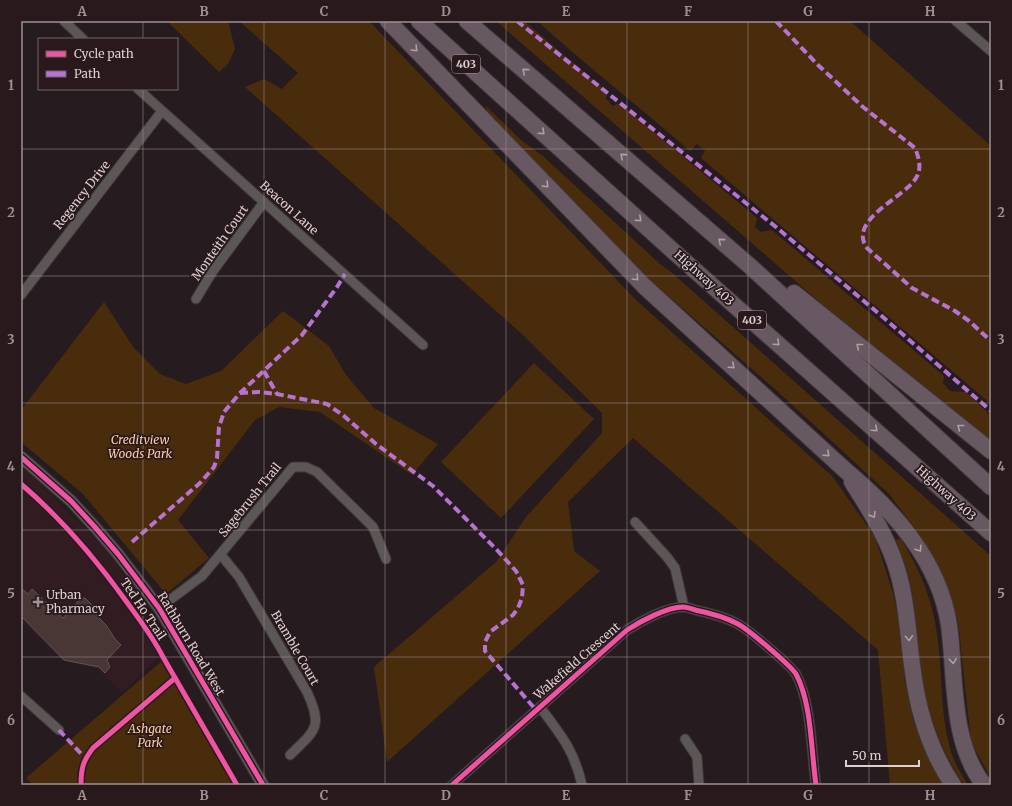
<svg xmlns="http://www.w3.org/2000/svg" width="1012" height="806" viewBox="0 0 1012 806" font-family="Merriweather,serif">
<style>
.built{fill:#301c21}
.green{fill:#492c0b}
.building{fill:#483735;stroke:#5c5454}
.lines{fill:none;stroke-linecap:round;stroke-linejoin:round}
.minor-casing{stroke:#3f3739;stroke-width:11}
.tertiary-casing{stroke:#3f3739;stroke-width:13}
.motorway-casing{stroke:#3f3739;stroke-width:18}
.minor{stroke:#5c5657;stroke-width:9}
.tertiary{stroke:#5c5657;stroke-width:11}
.motorway{stroke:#685862;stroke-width:16}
.quiet{stroke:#b673d3;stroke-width:4;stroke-dasharray:8 4;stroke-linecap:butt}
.cycleway-casing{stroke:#29191d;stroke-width:8}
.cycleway{stroke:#f153a3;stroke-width:5}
.oneway{stroke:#aea0a5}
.grid{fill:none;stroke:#9c9193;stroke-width:1;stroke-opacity:0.55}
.poi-dot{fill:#9c9193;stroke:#29191d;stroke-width:1.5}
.labels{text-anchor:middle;stroke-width:3.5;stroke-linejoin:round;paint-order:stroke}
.shield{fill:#29191d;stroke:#a6999c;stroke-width:1}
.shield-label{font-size:11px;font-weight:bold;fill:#dcd0d2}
.street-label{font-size:12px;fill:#dcd0d2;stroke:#29191d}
.park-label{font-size:12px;font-style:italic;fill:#fecea2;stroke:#29191d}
.poi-label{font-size:12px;fill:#dcd0d2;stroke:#29191d;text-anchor:start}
.neatline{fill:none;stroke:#9c9193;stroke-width:1.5}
.grid-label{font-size:13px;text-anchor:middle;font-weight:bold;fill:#9c9193}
</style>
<rect width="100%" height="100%" fill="#261c1f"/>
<polygon class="built" points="21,465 111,554 166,650 123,692 97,669 62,661 21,621"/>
<g class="green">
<polygon points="167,21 228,21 235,49 228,64 219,72"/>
<polygon points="239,21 369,21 635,299 833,477 875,537 893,593 901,633 905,682 913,719 927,754 943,785 890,785 878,650 633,438 568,502 574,551 600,571 387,762 374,667 496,562 526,517 602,433 602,413 523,335 245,87 264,79 282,89 298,73"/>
<polygon points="496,21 524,21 607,92 606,99 613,106 619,103 757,218 755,227 761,232 772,230 944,376 943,383 950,391 966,392 991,416 991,442 868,344"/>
<path d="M537,21H850L991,146V404L701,158L705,150L697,144L690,151C640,107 587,66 537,21Z"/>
<polygon points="486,106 521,140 543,156 660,264 671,272 991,556 991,779 971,741 958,621 941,571 920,535 889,494 775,389 642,273 487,112"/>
<polygon points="104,302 134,348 160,374 186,384 221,371 283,311 329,346 346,375 374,408 438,444 412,475 320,412 279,407 255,420 178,520 209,558 166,594 83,494 21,442 21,410"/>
<polygon points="534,363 594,419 501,518 441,462"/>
<path d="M900,538C917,564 929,591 935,622C943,662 939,704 949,744C952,759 960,772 968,785H964C946,758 930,722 924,690C918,658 917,625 912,593C909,574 902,557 896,540Z"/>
<polygon points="162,661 237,785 33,785 26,778"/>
</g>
<polygon class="building" points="21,588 28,594 32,589 63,618 81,598 85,598 98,611 95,614 106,625 115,639 121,645 107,660 110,667 105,673 99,667 64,660 21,616"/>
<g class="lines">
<defs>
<g id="minor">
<polyline points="64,21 83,39"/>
<polyline points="956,21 991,51"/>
<polyline points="138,89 423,345"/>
<polyline points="21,295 162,111"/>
<polyline points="196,299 213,271 264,202"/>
<polyline points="635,522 667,557 675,568 684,607"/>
<path d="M221,555L239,577L307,692C323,727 316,730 290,755"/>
<polyline points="159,608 202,576 293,467 306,467 317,472 373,527 386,559"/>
<polyline points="21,696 59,730"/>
<path d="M540,707C561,735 574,750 582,785"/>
<polyline points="685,739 697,757 699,785"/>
<path d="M452,785L627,630C641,621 667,607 683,607C687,607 692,609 695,610C710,613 725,617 738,624C749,630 790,665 796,674C812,704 811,751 816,785"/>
</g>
<polyline id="tertiary" points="21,457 71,501 94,526 118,554 159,608 263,785"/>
<g id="motorway">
<path d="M388,21L644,286L845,470C893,510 939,560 949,625C956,677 950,741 984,785"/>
<polyline points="419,21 672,250 991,533"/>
<polyline points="467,21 751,267 991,487"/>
<polyline points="794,293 991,451"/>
<path d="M852,482C871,512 890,541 899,576C908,608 908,640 913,672C918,711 931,752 953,785"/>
</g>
</defs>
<use href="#minor" class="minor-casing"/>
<use href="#tertiary" class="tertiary-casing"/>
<use href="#motorway" class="motorway-casing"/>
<use href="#minor" class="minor"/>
<use href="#tertiary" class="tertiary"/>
<use href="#motorway" class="motorway"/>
<g class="quiet">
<polyline points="517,21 776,227 884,318 991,411"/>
<path d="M776,21L818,65L863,107L915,148C919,158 922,169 916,178C904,198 847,220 867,248L912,288L955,311L969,321L991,341"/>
<polyline points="264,371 277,394"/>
<polyline points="240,393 259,392 277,394 327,404 344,416 376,444 433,486 497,550 516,571 523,585 522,598 518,608 513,615 490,632 485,642 485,651 536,710"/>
<polyline points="132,542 200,483 214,467 217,458 219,427 224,412 240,393 302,335 337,287 345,274"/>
<polyline points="59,730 85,758"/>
</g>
<defs>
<g id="cycleway">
<polyline points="21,457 71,501 94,526 118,554 159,608 263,785"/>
<path d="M21,484C61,518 95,558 126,601C139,619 153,637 163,657L237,785"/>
<path d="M81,785C81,768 83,761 93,748L175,678"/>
<path d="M452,785L627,630C641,621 667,607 683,607C687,607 692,609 695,610C710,613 725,617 738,624C749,630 790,665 796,674C812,704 811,751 816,785"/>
</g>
</defs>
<use href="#cycleway" class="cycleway-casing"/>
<use href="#cycleway" class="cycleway"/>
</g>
<defs><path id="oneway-chevron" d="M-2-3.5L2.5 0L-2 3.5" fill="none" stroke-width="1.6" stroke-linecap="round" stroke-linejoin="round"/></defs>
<g class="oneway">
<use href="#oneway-chevron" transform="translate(415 49) rotate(46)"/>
<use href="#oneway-chevron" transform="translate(525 71) rotate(-139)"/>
<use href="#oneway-chevron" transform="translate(542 132) rotate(42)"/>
<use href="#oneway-chevron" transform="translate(623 156) rotate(-139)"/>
<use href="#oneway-chevron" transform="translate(546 185) rotate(46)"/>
<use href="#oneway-chevron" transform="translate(639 219) rotate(42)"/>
<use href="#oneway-chevron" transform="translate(721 241) rotate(-139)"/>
<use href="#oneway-chevron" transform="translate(636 278) rotate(46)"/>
<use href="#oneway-chevron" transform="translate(777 343) rotate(42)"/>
<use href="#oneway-chevron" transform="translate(859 346) rotate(-141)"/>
<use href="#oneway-chevron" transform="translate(732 366) rotate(42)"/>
<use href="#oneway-chevron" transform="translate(960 427) rotate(-142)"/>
<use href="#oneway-chevron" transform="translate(875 429) rotate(42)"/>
<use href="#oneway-chevron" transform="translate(827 454) rotate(42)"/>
<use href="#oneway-chevron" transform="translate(873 515) rotate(59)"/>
<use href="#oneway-chevron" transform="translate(919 549) rotate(57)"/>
<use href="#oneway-chevron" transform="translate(909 638) rotate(86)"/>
<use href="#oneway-chevron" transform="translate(953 661) rotate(84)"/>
</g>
<path class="grid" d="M143,21V39M264,21V785M385,21V785M506,21V785M627,21V785M748,21V785M869,21V785M143,89V785M21,149H991M21,276H991M21,403H991M21,530H991M21,657H991"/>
<path class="poi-dot" d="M36 596h4v4h4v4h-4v4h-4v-4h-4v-4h4z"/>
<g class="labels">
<g class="shield">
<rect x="452" y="55" width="28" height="18" rx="3"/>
<rect x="738" y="311" width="28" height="18" rx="3"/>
</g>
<g class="shield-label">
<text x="466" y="68">403</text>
<text x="752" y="324">403</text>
</g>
<g class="street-label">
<text transform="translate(82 195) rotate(-52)" y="4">Regency Drive</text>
<text transform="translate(289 208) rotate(42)" y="4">Beacon Lane</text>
<text transform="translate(220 243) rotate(-55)" y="4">Monteith Court</text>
<text transform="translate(704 278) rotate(42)" y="4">Highway 403</text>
<text transform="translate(946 493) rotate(42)" y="4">Highway 403</text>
<text transform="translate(250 500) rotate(-51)" y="4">Sagebrush Trail</text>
<text transform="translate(143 609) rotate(56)" y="4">Ted Ho Trail</text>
<text transform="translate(191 644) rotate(59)" y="4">Rathburn Road West</text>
<text transform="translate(295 648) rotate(60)" y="4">Bramble Court</text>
<text transform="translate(577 661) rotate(-41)" y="4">Wakefield Crescent</text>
</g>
<g class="park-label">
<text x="140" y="444">Creditview<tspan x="140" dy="14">Woods Park</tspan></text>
<text x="150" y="733">Ashgate<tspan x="150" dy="14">Park</tspan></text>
</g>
<g class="poi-label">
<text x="46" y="599">Urban<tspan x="46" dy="14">Pharmacy</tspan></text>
</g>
</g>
<rect width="1012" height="806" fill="none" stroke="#29191d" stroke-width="44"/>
<rect x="38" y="38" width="140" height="52" fill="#29191d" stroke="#716265"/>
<rect x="46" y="51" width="20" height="6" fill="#f153a3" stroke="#716265"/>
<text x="74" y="58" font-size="12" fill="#dcd0d2">Cycle path</text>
<rect x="46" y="71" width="20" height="6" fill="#b673d3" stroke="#716265"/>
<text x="74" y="78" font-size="12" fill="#dcd0d2">Path</text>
<path d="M846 760v6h73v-6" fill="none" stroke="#dcd0d2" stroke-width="2"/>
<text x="852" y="760" font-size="12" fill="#dcd0d2" stroke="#29191d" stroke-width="3" paint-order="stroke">50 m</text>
<rect x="22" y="22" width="968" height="762" class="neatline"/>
<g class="grid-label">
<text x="82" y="16">A</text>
<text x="204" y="16">B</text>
<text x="324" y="16">C</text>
<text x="446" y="16">D</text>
<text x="566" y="16">E</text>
<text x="688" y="16">F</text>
<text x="808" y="16">G</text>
<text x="930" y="16">H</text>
<text x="11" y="90">1</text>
<text x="1001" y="90">1</text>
<text x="11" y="217">2</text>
<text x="1001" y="217">2</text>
<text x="11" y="344">3</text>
<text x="1001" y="344">3</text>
<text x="11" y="471">4</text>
<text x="1001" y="471">4</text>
<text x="11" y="598">5</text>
<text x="1001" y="598">5</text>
<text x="11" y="725">6</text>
<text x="1001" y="725">6</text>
<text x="82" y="800">A</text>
<text x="204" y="800">B</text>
<text x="324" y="800">C</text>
<text x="446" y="800">D</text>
<text x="566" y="800">E</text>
<text x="688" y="800">F</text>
<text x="808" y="800">G</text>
<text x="930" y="800">H</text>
</g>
</svg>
